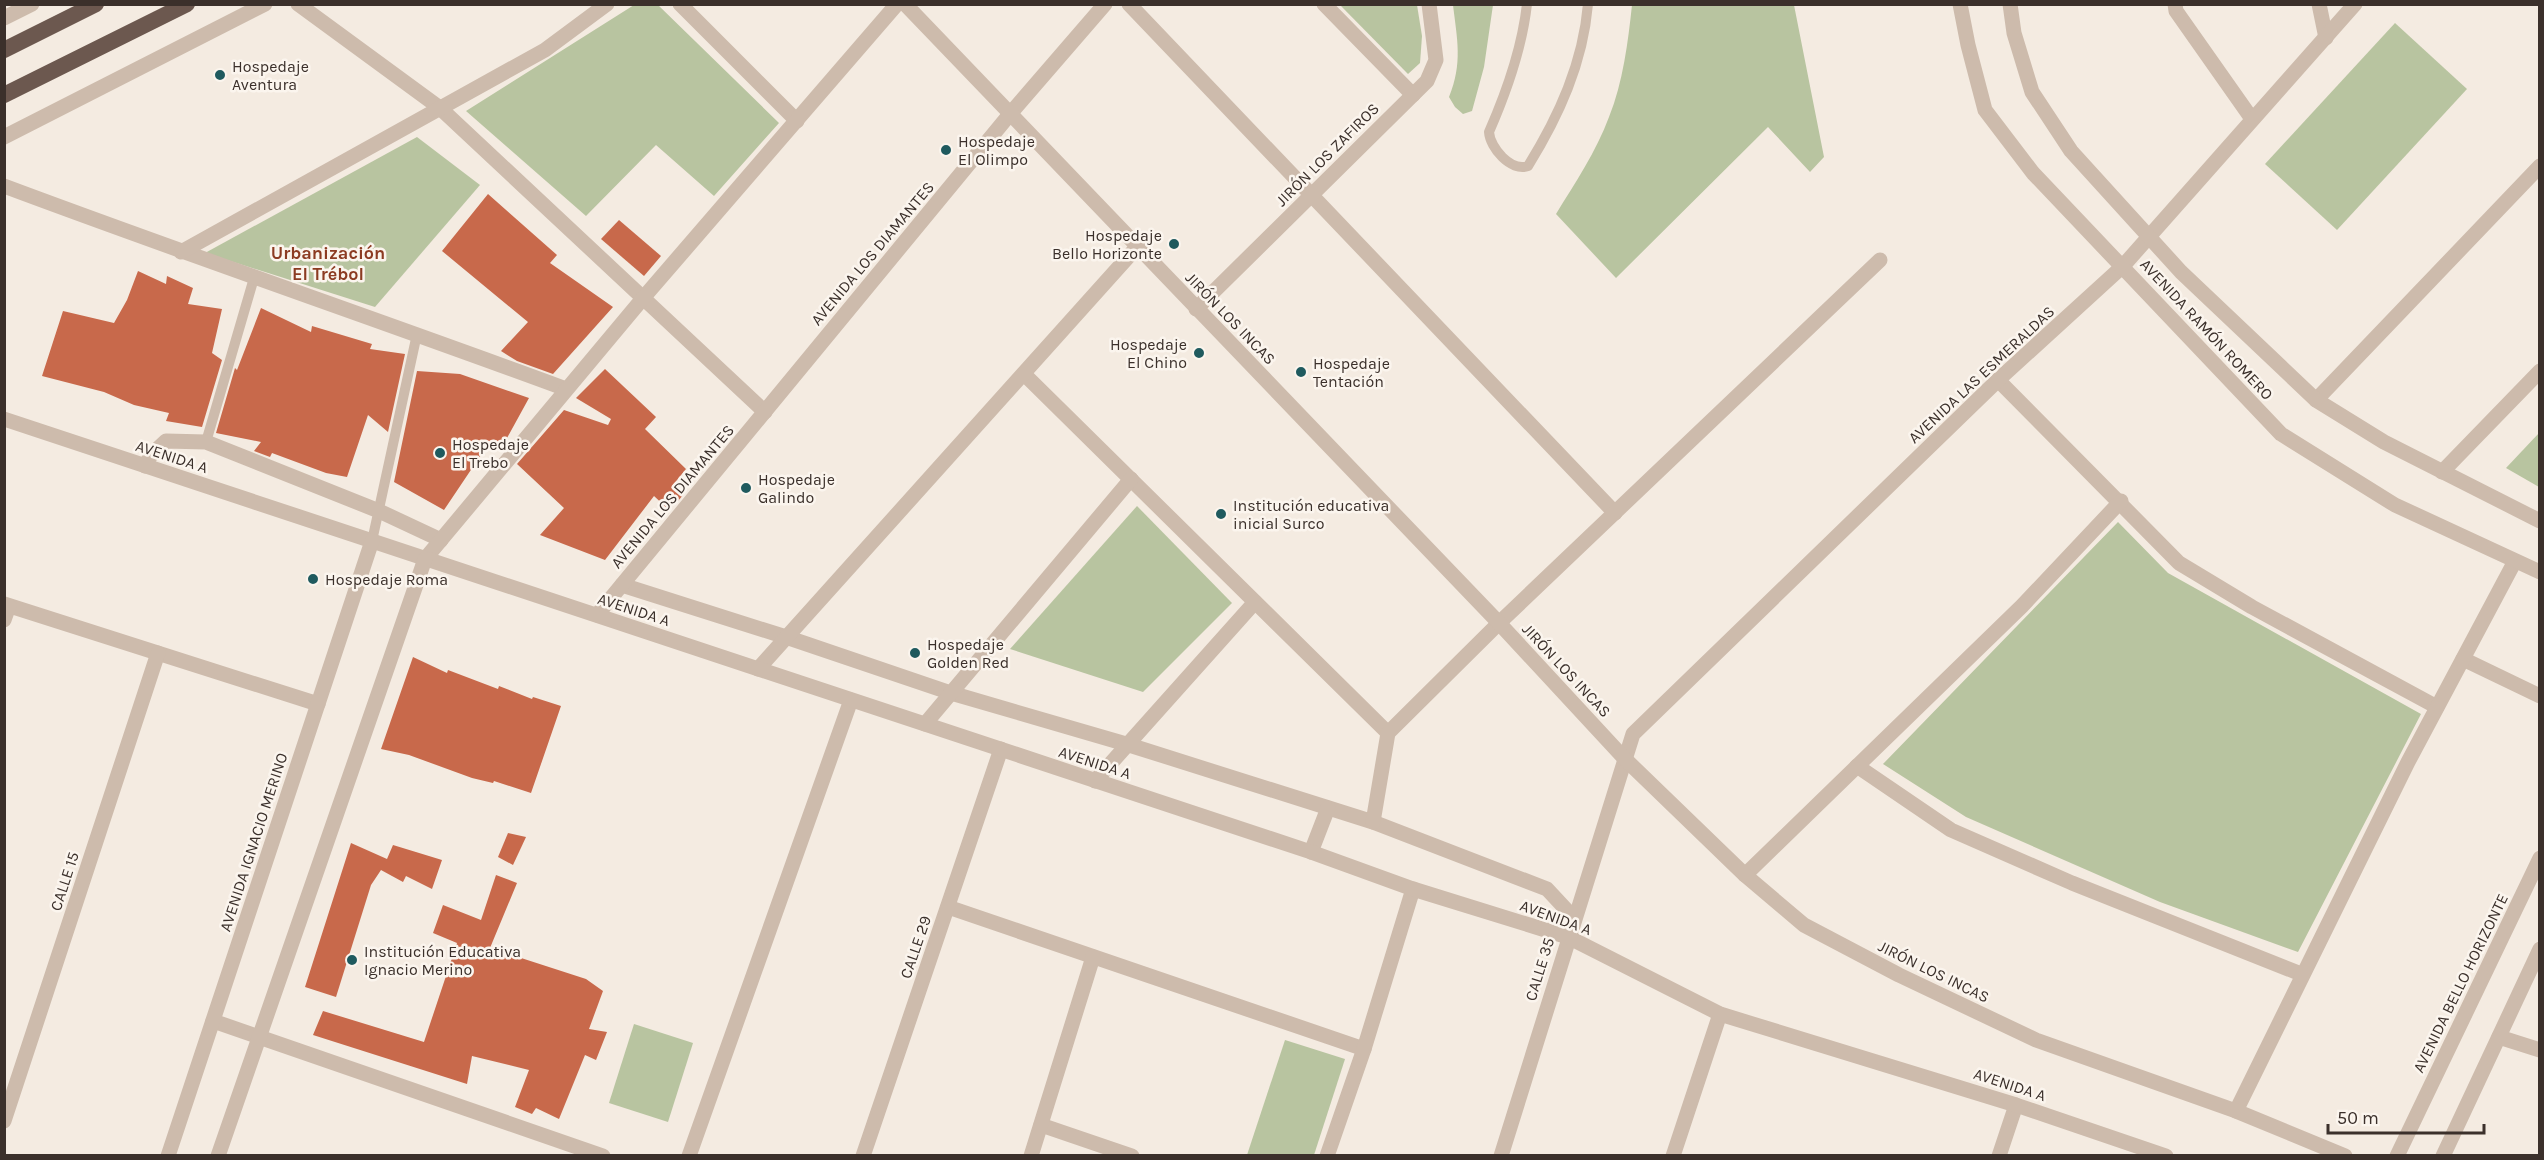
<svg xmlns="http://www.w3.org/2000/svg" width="2544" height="1160" viewBox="0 0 2544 1160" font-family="Karla,sans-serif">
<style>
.green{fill:#b8c4a0}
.building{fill:#c8694b}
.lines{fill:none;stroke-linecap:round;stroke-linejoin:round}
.service{stroke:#cdbbac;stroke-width:10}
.pedestrian{stroke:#cdbbac;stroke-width:15}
.minor{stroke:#cdbbac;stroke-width:15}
.tertiary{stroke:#cdbbac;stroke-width:15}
.trunk{stroke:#6c584f;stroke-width:16}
.poi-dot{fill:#1f5a5e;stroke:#fbf5ee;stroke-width:2}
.labels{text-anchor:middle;stroke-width:5;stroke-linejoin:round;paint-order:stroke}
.poi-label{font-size:16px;fill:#3b302b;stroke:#fbf5ee;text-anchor:start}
.street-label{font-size:16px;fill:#3b302b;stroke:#fbf5ee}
.neighbourhood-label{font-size:18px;font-weight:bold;fill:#8c3b22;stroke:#fbf5ee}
</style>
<rect width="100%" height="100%" fill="#f4ebe1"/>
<g class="green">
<polygon points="657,4 779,123 714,196 656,145 586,216 466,111 634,5"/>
<polygon points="1340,5 1417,5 1422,36 1420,63 1408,74"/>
<path d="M1453,5H1493L1484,67L1472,111L1463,114L1455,107L1449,97C1463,63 1457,39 1453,5Z"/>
<path d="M1632,5H1794L1824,157L1810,172L1768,127L1616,278L1556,214C1575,183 1596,152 1609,117C1623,82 1628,42 1632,5Z"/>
<polygon points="2395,23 2467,89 2337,230 2265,164"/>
<polygon points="417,137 480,185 375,307 205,253"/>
<polygon points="2539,433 2539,487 2506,468"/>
<polygon points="1137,506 1232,603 1143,692 1010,649"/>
<polygon points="2118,522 2168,573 2421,714 2298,952 2160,902 1966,817 1883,764"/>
<polygon points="634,1024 693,1043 668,1122 609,1103"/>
<polygon points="1285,1040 1345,1059 1314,1155 1247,1155"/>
</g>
<g class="building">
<polygon points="488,194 557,255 550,263 613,307 553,374 517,361 501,351 528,322 442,251"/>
<polygon points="619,220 661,256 644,276 601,239"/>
<polygon points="138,271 166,284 167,276 193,288 188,304 222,309 212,353 222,360 202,427 166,421 169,413 134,405 104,392 42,376 63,311 114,323 127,300"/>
<polygon points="261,308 311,332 312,326 372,344 370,349 405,354 388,432 368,415 347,477 326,473 272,453 270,457 254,451 261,442 216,433 235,368 237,370"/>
<polygon points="605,369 656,417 645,429 686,469 672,486 683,495 678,501 668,509 654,496 605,560 540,535 564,508 517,464 564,410 608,425 611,419 576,398"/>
<polygon points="417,371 460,374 529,398 501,449 491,440 444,510 394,482"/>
<polygon points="413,657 447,673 448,670 498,689 499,686 532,699 533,697 561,706 531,793 494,781 493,783 472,778 409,755 381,749"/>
<polygon points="508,833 526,837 513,865 498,857"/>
<polygon points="351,843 387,859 393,845 442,860 432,889 406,876 403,882 381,870 371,885 336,997 305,987"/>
<polygon points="496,875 517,883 490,948 586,979 603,991 589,1029 607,1032 596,1060 585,1055 559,1119 536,1108 532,1114 515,1107 529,1070 472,1056 467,1084 313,1035 323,1011 424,1042 457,943 433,933 443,905 481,920"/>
</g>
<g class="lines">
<g class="service">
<path d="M1527,4C1522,49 1507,91 1489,132C1490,148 1511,172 1528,166C1559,116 1583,63 1588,4"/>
<polyline points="206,442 254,278"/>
<polyline points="372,541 417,334"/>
</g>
<polyline class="pedestrian" points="1129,4 1615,513"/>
<g class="minor">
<polyline points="298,4 440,108 765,412"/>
<polyline points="680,4 797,121"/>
<polyline points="1324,4 1413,95"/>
<polyline points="2175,4 2176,11 2252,119"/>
<polyline points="2319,4 2326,38"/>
<polyline points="4,18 32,4"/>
<polyline points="4,137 265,4"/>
<path d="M4,186C191,256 379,320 566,389"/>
<polyline points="181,252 545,50 607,4"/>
<polyline points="1196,309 1427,81 1436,60 1429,4"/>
<polyline points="1024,374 1388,733"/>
<polyline points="1998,380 2179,563 2252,607 2437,707"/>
<polyline points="2316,400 2540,166"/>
<polyline points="145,466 151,455 166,441 206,442 379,511 441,540"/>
<polyline points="2442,472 2540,371"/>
<polyline points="425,559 644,297 897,4"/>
<polyline points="622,585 786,637 951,693 1126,744 1373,822 1547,889 1574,918"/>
<polyline points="4,604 318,704"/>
<polyline points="597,615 1010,114 1105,4"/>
<polyline points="4,620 9,606"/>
<polyline points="2463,659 2540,696"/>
<polyline points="758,669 1137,247"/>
<polyline points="925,724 1131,479"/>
<polyline points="1857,766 1951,830 2072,883 2301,974"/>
<polyline points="1095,781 1255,602"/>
<polyline points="1373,822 1388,733 1499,623 1880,260"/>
<polyline points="1311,852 1328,808"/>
<polyline points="1745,875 2022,606 2121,501"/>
<polyline points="948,907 1364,1049"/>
<polyline points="213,1021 603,1156"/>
<polyline points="2499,1037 2540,1050"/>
<polyline points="2236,1111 2408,762 2515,561"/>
<polyline points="4,1121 158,653"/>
<polyline points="1041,1125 1132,1156"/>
<polyline points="689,1156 851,700"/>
<polyline points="863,1156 1001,749"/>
<polyline points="1031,1156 1093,957"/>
<polyline points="1327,1156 1364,1049 1413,889"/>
<polyline points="1501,1156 1633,734 1998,380 2123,266 2355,4"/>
<polyline points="1673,1156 1720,1014"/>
<polyline points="1999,1156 2016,1105"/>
</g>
<g class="tertiary">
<polyline points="905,4 1499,623 1624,758 1745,875 1804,925 1899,975 2036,1040 2236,1111 2345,1156"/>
<polyline points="1960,4 1968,45 1985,110 2033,173 2281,434 2395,505 2540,572"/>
<polyline points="2010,4 2014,33 2032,92 2071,151 2181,272 2316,400 2384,442 2540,521"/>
<polyline points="4,419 1311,852 1413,889 1568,937 1720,1014 2016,1105 2166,1156"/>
<polyline points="168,1156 372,541"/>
<polyline points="218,1156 425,559"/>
<polyline points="2397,1156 2540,858"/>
<polyline points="2443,1156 2540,949"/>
</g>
<g class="trunk">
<polyline points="4,50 96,4"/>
<polyline points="4,95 187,4"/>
</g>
</g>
<g class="poi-dot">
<circle cx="220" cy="75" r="6"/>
<circle cx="946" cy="150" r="6"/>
<circle cx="1174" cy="244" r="6"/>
<circle cx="1199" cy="353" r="6"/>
<circle cx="1301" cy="372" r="6"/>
<circle cx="440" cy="453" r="6"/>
<circle cx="746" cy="488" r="6"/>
<circle cx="1221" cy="514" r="6"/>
<circle cx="313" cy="579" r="6"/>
<circle cx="915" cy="653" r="6"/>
<circle cx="352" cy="960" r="6"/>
</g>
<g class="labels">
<g class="poi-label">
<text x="232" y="72">Hospedaje<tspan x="232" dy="18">Aventura</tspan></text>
<text x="958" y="147">Hospedaje<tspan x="958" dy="18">El Olimpo</tspan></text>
<text x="1162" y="241" text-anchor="end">Hospedaje<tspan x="1162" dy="18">Bello Horizonte</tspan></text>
<text x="1187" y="350" text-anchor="end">Hospedaje<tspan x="1187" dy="18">El Chino</tspan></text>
<text x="1313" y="369">Hospedaje<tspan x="1313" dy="18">Tentación</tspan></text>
<text x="452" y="450">Hospedaje<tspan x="452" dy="18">El Trebo</tspan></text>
<text x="758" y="485">Hospedaje<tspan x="758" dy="18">Galindo</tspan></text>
<text x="1233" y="511">Institución educativa<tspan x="1233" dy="18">inicial Surco</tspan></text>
<text x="325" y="585">Hospedaje Roma</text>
<text x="927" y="650">Hospedaje<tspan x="927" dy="18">Golden Red</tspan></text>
<text x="364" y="957">Institución Educativa<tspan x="364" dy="18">Ignacio Merino</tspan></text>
</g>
<g class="street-label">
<text transform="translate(1327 154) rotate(-45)" y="6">JIRÓN LOS ZAFIROS</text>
<text transform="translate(872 253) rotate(-50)" y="6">AVENIDA LOS DIAMANTES</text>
<text transform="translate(1231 318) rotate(46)" y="6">JIRÓN LOS INCAS</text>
<text transform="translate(2207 329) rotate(47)" y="6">AVENIDA RAMÓN ROMERO</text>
<text transform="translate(1981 374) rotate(-43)" y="6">AVENIDA LAS ESMERALDAS</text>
<text transform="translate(172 456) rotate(18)" y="6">AVENIDA A</text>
<text transform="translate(672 496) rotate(-50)" y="6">AVENIDA LOS DIAMANTES</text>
<text transform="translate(634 609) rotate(18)" y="6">AVENIDA A</text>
<text transform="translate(1567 670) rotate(47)" y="6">JIRÓN LOS INCAS</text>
<text transform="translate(1095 762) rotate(18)" y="6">AVENIDA A</text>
<text transform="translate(253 842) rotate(-72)" y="6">AVENIDA IGNACIO MERINO</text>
<text transform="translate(64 881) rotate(-72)" y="6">CALLE 15</text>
<text transform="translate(1556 917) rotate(20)" y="6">AVENIDA A</text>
<text transform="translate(915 947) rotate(-71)" y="6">CALLE 29</text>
<text transform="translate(1539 969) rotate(-73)" y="6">CALLE 35</text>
<text transform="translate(1934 971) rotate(26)" y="6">JIRÓN LOS INCAS</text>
<text transform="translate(2460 983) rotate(-64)" y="6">AVENIDA BELLO HORIZONTE</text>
<text transform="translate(2010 1084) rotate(18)" y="6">AVENIDA A</text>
</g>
<g class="neighbourhood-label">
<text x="328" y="259">Urbanización<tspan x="328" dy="21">El Trébol</tspan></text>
</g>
</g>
<rect width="2544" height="1160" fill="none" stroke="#3b302b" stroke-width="12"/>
<path d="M2328 1124v9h156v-9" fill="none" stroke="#3b302b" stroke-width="3"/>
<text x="2337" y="1124" font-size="18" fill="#3b302b" stroke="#fbf5ee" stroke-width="4.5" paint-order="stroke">50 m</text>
</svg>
